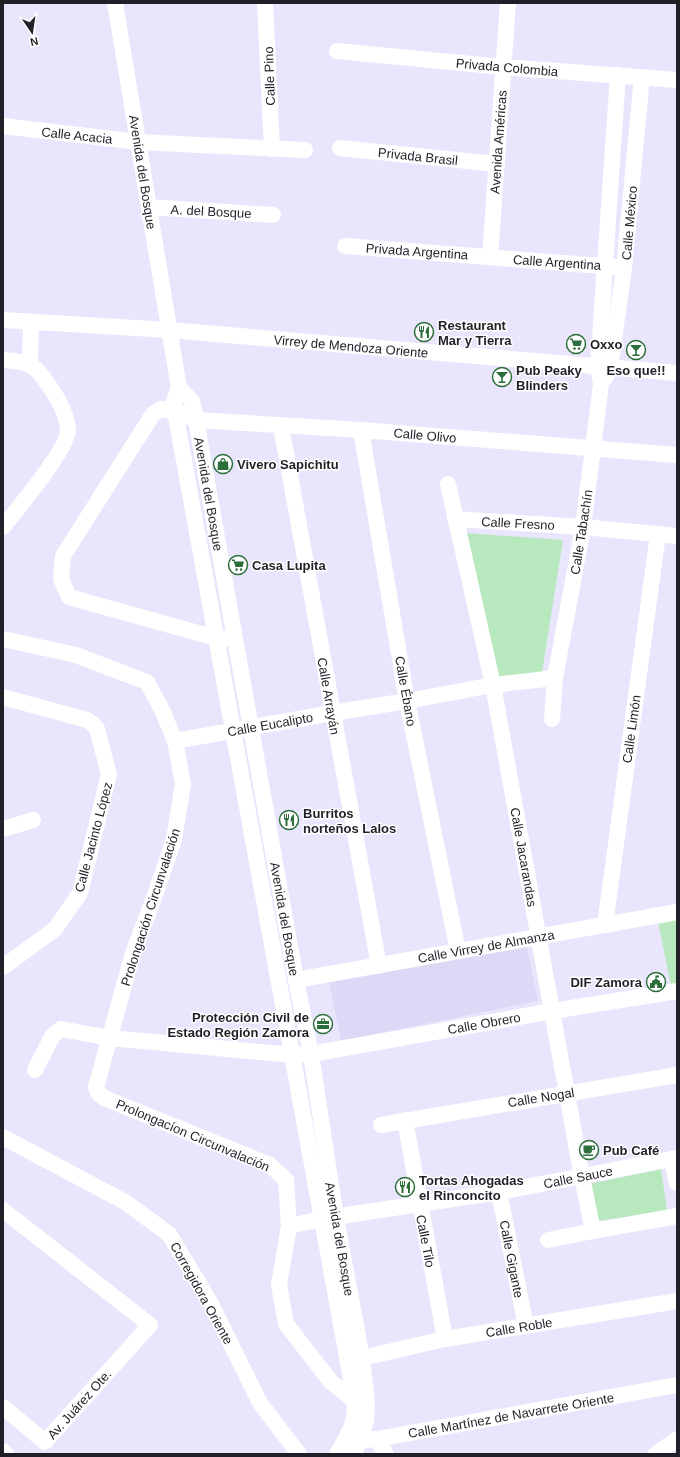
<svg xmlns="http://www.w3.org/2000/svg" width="680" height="1457" viewBox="0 0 680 1457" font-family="Helvetica,sans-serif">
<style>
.built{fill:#dcd8f6}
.green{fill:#b8e9be}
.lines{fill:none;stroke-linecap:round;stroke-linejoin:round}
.minor{stroke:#fff;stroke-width:16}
.labels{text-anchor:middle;stroke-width:3;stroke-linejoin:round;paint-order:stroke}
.street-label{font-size:13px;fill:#211f27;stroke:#fff}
.poi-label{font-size:13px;font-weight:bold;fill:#211f27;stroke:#fff;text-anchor:start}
</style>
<rect width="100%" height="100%" fill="#e8e5fc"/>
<polygon class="built" points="526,942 538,1001 341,1041 329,982"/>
<g class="green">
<polygon points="464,533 563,540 542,672 493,681"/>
<polygon points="677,918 677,985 671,986 658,922"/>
<polygon points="661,1169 667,1211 597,1221 590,1184"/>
</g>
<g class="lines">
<g class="minor">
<path d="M115,3L179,388L174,401L175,411L355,1401C356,1424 348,1435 337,1454"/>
<polyline points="265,3 272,149"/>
<polyline points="337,51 503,67 677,80"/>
<polyline points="3,126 138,142 305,150"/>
<polyline points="340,148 497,164"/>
<polyline points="149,207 273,215"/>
<polyline points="345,246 615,267"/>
<polyline points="490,257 508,3"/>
<polyline points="3,320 169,330 677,373"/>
<path d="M3,360C11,361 22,361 30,365C39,369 46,382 52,390C59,400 67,416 68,429C70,446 16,511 3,527"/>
<polyline points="30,365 31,322"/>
<polyline points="605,378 610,368 624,268 642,77"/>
<polyline points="179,388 192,401 196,420 296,980 311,1054 336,1218 362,1358 367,1403 366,1420 360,1441 353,1454"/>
<polyline points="281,426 379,966"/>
<polyline points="361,430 407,701 458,951"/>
<polyline points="448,484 493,685 582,1177 593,1231"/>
<polyline points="455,519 583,527 677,536"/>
<polyline points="3,639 76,655 147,682 163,712 175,741 183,784 174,839 155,895 133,953 96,1087 99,1094 104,1098 270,1165 286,1180 289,1226 279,1285 286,1324 331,1382 359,1404"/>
<polyline points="224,639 216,638 69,597 61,579 63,556 153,414 161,409 175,411 196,420 361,430 677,455"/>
<polyline points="3,697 87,720 93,724 97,729 109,774 80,893 55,929 3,967"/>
<polyline points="552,719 555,678 583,527 601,384 598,367 618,75"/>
<polyline points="175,741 332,713 407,701 493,685 555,678"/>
<polyline points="3,829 33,820"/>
<polyline points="605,925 658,534"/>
<polyline points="296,980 677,912"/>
<polyline points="35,1070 53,1035 61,1029 110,1038 292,1055 311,1054 553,1011 677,991"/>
<polyline points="405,1120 445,1339"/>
<polyline points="381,1125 677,1075"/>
<polyline points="3,1137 125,1202 169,1234 210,1302 260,1403 299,1454"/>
<polyline points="672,1159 677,1183"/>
<polyline points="499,1192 526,1326"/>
<polyline points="3,1210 150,1325 45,1442 3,1407"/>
<polyline points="289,1226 321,1219 499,1192 677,1158"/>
<polyline points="548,1240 593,1231 677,1216"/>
<polyline points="362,1358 445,1339 677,1301"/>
<polyline points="377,1439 386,1454"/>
<polyline points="352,1441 377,1439 677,1385"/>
<polyline points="3,1451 6,1454"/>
<polyline points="656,1454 677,1439"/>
</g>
</g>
<defs>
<symbol id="restaurant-ring" viewBox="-11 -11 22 22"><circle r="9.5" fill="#fff" stroke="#2c6f3a" stroke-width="1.5"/><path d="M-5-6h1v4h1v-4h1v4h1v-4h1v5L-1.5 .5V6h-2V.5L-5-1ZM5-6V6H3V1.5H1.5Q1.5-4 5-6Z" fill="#2c6f3a"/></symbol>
<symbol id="supermarket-ring" viewBox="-11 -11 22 22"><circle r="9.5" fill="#fff" stroke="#2c6f3a" stroke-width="1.5"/><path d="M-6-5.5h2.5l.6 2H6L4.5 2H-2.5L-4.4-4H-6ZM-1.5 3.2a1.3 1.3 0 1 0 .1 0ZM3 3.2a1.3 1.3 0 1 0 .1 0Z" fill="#2c6f3a"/></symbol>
<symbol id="bar-ring" viewBox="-11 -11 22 22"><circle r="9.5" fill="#fff" stroke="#2c6f3a" stroke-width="1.5"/><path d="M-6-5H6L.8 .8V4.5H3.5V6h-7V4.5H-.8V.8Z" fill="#2c6f3a"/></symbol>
<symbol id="shop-ring" viewBox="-11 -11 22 22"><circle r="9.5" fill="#fff" stroke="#2c6f3a" stroke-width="1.5"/><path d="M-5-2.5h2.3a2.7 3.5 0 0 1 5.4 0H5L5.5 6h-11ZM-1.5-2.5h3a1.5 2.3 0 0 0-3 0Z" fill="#2c6f3a"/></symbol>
<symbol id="civic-ring" viewBox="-11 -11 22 22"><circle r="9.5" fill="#fff" stroke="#2c6f3a" stroke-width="1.5"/><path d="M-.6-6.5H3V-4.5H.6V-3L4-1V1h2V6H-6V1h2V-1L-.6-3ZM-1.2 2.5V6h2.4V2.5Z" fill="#2c6f3a"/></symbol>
<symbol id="office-ring" viewBox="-11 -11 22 22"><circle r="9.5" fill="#fff" stroke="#2c6f3a" stroke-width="1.5"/><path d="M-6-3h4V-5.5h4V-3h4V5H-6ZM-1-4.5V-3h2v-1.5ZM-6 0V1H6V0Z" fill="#2c6f3a"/></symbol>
<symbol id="cafe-ring" viewBox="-11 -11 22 22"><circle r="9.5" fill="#fff" stroke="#2c6f3a" stroke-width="1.5"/><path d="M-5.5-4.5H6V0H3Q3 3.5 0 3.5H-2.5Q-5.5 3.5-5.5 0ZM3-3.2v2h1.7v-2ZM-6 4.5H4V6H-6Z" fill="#2c6f3a"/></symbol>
</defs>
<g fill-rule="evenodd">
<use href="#restaurant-ring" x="413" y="321" width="22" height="22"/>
<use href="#supermarket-ring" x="565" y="333" width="22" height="22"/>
<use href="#bar-ring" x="625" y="339" width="22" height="22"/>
<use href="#bar-ring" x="491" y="366" width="22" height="22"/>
<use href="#shop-ring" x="212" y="453" width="22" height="22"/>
<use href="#supermarket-ring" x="227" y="554" width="22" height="22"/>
<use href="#restaurant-ring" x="278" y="809" width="22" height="22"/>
<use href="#civic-ring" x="645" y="971" width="22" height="22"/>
<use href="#office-ring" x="312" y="1013" width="22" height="22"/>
<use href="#cafe-ring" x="578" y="1139" width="22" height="22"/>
<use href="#restaurant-ring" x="394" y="1176" width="22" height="22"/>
</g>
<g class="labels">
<g class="street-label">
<text transform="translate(507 67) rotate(5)" y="5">Privada Colombia</text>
<text transform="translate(269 76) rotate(-92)" y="5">Calle Pino</text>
<text transform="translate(77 135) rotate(6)" y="5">Calle Acacia</text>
<text transform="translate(498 142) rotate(-86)" y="5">Avenida Américas</text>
<text transform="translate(418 156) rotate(6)" y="5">Privada Brasil</text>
<text transform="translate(143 172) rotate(81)" y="5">Avenida del Bosque</text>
<text transform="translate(211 211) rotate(3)" y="5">A. del Bosque</text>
<text transform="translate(629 223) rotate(-85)" y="5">Calle México</text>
<text transform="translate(417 251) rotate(4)" y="5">Privada Argentina</text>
<text transform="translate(557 262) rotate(4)" y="5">Calle Argentina</text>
<text transform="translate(351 346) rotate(5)" y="5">Virrey de Mendoza Oriente</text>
<text transform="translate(425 435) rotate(5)" y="5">Calle Olivo</text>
<text transform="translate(209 494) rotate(80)" y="5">Avenida del Bosque</text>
<text transform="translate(518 523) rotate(3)" y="5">Calle Fresno</text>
<text transform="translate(581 532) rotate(-81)" y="5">Calle Tabachín</text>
<text transform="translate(406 691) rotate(80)" y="5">Calle Ébano</text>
<text transform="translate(329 696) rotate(80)" y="5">Calle Arrayán</text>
<text transform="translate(270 724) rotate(-10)" y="5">Calle Eucalipto</text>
<text transform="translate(631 729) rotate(-82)" y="5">Calle Limón</text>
<text transform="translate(93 837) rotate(-75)" y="5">Calle Jacinto López</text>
<text transform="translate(524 857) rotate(80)" y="5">Calle Jacarandas</text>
<text transform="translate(150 907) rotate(-72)" y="5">Prolongación Circunvalación</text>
<text transform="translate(285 919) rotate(80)" y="5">Avenida del Bosque</text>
<text transform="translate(486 946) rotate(-10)" y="5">Calle Virrey de Almanza</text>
<text transform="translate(484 1023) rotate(-10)" y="5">Calle Obrero</text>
<text transform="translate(541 1097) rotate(-9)" y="5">Calle Nogal</text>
<text transform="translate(193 1135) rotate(23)" y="5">Prolongacíon Circunvalación</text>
<text transform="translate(578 1177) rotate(-11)" y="5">Calle Sauce</text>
<text transform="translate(340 1239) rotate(80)" y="5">Avenida del Bosque</text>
<text transform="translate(426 1241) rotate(79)" y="5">Calle Tilo</text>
<text transform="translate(512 1259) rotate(79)" y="5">Calle Gigante</text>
<text transform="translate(202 1293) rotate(61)" y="5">Corregidora Oriente</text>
<text transform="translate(519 1327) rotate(-9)" y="5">Calle Roble</text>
<text transform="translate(79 1404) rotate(-48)" y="5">Av. Juárez Ote.</text>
<text transform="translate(511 1415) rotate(-10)" y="5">Calle Martínez de Navarrete Oriente</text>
</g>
<g class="poi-label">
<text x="438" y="330">Restaurant<tspan x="438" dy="15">Mar y Tierra</tspan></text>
<text x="590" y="349">Oxxo</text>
<text x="516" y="375">Pub Peaky<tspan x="516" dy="15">Blinders</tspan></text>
<text x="636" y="375" text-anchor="middle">Eso que!!</text>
<text x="237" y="469">Vivero Sapichitu</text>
<text x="252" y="570">Casa Lupita</text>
<text x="303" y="818">Burritos<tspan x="303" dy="15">norteños Lalos</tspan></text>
<text x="642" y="987" text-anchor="end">DIF Zamora</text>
<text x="309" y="1022" text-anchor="end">Protección Civil de<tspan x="309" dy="15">Estado Región Zamora</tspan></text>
<text x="603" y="1155">Pub Café</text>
<text x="419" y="1185">Tortas Ahogadas<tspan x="419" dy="15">el Rinconcito</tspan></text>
</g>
</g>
<rect width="680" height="1457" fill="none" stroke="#211f27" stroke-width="8"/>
<g transform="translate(32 32) rotate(167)" stroke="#ffffff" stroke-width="3" paint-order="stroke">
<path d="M0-3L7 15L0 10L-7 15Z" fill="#211f27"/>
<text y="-6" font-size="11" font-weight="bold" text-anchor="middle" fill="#211f27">N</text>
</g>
</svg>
